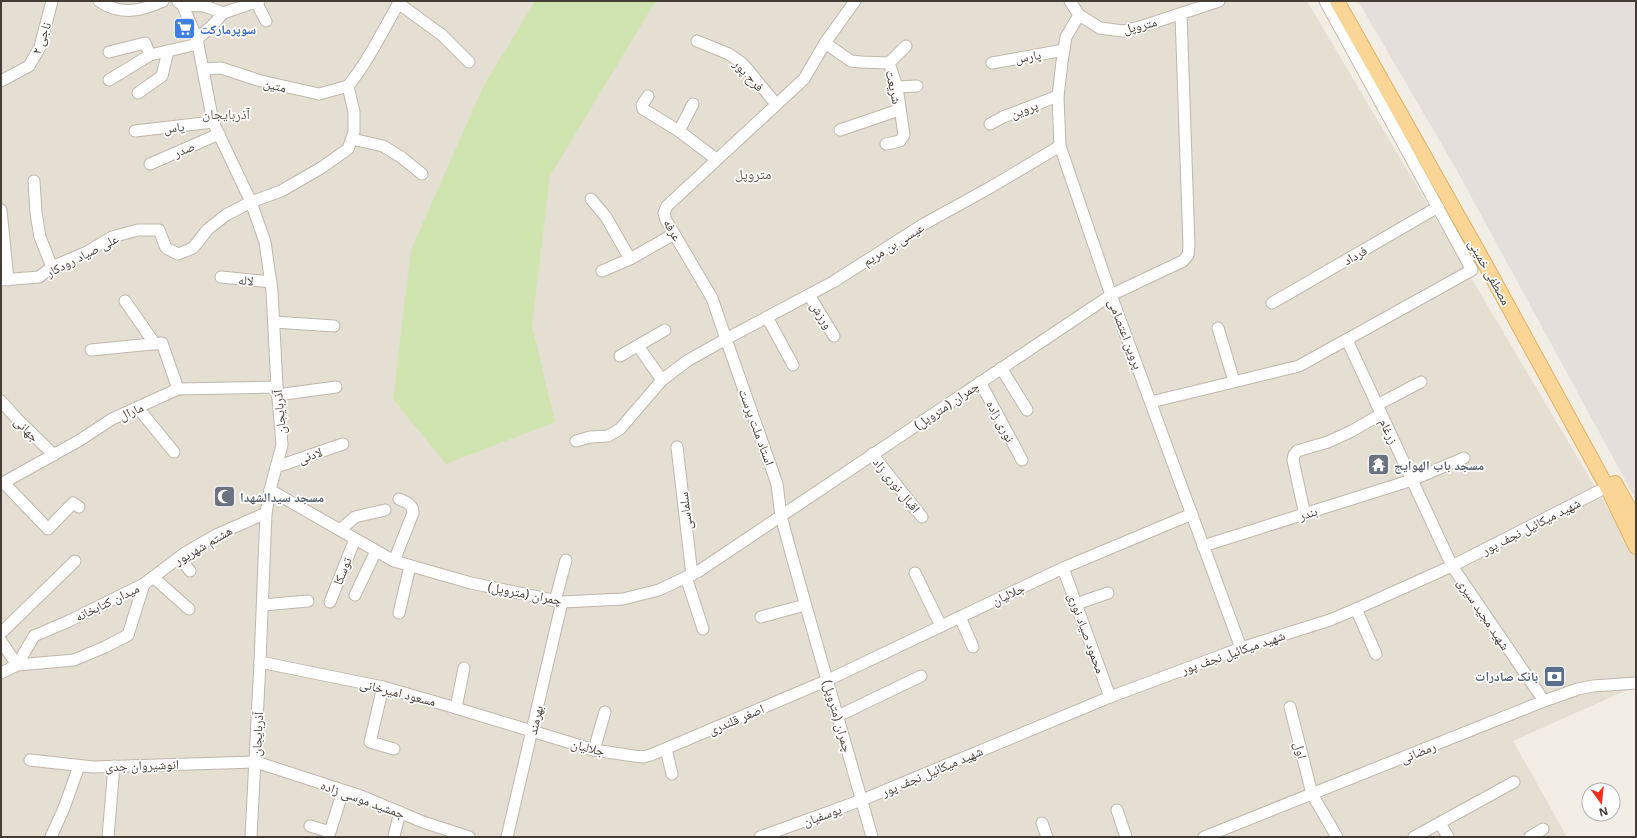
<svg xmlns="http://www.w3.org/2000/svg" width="1637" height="838" viewBox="0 0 1637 838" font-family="'Noto Sans','Noto Naskh Arabic',sans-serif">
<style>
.residential{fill:#e5ded3}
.industrial{fill:#e4dfda}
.green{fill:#d0e4af}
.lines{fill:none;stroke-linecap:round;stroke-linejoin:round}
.minor-casing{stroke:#bfb7ab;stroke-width:13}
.major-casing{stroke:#deb167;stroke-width:16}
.minor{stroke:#fff;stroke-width:11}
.major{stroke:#f9d696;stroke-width:14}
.labels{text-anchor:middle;stroke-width:3.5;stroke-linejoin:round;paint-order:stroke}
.street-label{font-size:13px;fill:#443d35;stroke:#fff}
.shop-label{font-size:13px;font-weight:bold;fill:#366cbe;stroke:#fff;text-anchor:start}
.worship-label{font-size:13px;font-weight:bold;fill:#5b616d;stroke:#fff;text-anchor:start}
.service-label{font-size:13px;font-weight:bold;fill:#4e5e75;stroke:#fff;text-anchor:end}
.neighbourhood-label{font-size:14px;fill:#665a4d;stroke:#fff}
</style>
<rect width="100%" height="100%" fill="#f2ede5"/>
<polygon class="residential" points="1,1 1307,1 1636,556 1636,686 1513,741 1567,837 1,837"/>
<polygon class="industrial" points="1358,1 1636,1 1636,500 1455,167"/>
<polygon class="green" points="535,1 657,1 652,7 550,176 532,325 555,422 446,464 393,399 411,250 483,87"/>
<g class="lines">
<defs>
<g id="minor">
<path d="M99,1C120,16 141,11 163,1"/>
<polyline points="181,1 197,39 213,122 251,202 265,242 272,291 277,387 282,445 270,490 266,513 260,662 251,837"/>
<polyline points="1070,1 1079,15 1100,28 1123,31 1143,26 1219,1"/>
<polyline points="178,2 183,5 205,6 223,13"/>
<polyline points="256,2 266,21"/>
<polyline points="398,3 442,35 469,62"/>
<polyline points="223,13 259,1"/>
<polyline points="1079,15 1066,37 1062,62 1058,96 1060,146 1111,295 1241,648"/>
<polyline points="197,39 213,25 223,13"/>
<polyline points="697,41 729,54 743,64 776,104"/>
<polyline points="825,43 851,61 861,62 889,63 897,87 904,135 900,141 886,144"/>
<polyline points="109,52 145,43 150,55"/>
<polyline points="889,63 906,46"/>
<polyline points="992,63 1064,50"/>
<polyline points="203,69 221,68 261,81 319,94 348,86"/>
<polyline points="109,80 150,55 198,44"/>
<polyline points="1,81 29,66 40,47 52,1"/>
<polyline points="897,87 917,86"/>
<polyline points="138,93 162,76 168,51"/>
<polyline points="648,96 642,105 643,109 679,131 716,159"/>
<polyline points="990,124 1003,117 1058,96"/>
<polyline points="840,130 899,110"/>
<polyline points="135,131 213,122"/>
<polyline points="679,131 693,104"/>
<polyline points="352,139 383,146 401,157 422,174"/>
<polyline points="150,164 219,134"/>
<polyline points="34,181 36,213 40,237 52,267"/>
<polyline points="591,199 606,217 630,259"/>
<polyline points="1,210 8,280"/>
<polyline points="602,271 630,259 674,234"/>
<polyline points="221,277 271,282"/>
<path d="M1,280L39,277L52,267L87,252L112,237L138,230H159L166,248L178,254L193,248L208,229L226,215L251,202L281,191L321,168L348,149L354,132V112L348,86C369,60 383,30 400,1"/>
<polyline points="809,295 834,336"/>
<polyline points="125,301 155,344"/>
<polyline points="1272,303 1438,207"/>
<polyline points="767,317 793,365"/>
<polyline points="274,322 334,326"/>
<polyline points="1218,328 1234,381"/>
<polyline points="1347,340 1452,566 1544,701"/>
<polyline points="638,346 662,380"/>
<polyline points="91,350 162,343 178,389"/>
<polyline points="620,356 665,330"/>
<polyline points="1001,368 1027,410"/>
<polyline points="980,382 1022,460"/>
<polyline points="277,395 336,387"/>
<polyline points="1,401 17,419 54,455"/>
<polyline points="1151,402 1299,366 1472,270 1325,1"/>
<polyline points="1377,405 1421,382"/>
<polyline points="138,408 174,452"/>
<polyline points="576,441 590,437 608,436 620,429 662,380 687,361 726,339 712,298 666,220 664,213 667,206 804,79 825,43 855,1"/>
<polyline points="677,447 692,575"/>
<polyline points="872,454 922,517"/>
<polyline points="276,467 343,444"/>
<polyline points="4,483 48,529 73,503 79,507"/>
<polyline points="1,484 80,440 112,419 178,389 277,387"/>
<polyline points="270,490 394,561 471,583 562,602 623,599 659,590 699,571 781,516 777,484 726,339 833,282 924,224 991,187 1060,146"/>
<polyline points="1305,515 1293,460 1294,455 1297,451 1328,442 1352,431 1381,414"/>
<polyline points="340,530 355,517 385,510"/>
<polyline points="1203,546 1412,480 1464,458"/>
<polyline points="180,558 190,571"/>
<path d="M394,561L413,513C413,504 406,502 399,499"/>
<polyline points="1063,568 1110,697"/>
<polyline points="915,573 941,626"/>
<polyline points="153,577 189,609"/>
<polyline points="686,577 703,629"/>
<polyline points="144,584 185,553 216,535 266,513"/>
<polyline points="355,595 376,551"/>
<polyline points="555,601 566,560"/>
<polyline points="330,602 355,539"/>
<polyline points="1076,604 1108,593"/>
<polyline points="263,605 308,601"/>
<polyline points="1356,609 1376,654"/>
<polyline points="399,613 410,566"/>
<polyline points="761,617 805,605"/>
<polyline points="960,617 973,647"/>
<polyline points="1,633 75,561"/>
<polyline points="1,641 17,665"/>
<polyline points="260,662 383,687 456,708 594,750 634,756 644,757 653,754 828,680 1063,568 1192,514"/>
<polyline points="1,673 17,665 74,660 105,647 128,635 144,584 69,621 34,636 17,665"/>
<polyline points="383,687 370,742 394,749"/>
<polyline points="1290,707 1312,794 1337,837"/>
<polyline points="456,708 464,668"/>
<polyline points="838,716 921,676"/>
<polyline points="666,749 672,774"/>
<polyline points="594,750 605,712"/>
<polyline points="30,760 93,767 256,762 361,796 423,822 469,837"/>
<polyline points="1117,810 1126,837"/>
<polyline points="1042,823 1047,837"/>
<polyline points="1440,823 1448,837"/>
<polyline points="310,826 330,832 343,791"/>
<polyline points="394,836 400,812"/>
<polyline points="51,837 64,808 79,766"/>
<polyline points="108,837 114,766"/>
<polyline points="507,837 562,602"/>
<polyline points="760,837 862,800 1110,697 1241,648 1330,620 1356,609 1452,566 1599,491"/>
<path d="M872,837C842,730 810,624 781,516L1111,295L1183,261L1188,255L1189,246L1181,14"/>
<polyline points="1204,837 1544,701 1578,689 1593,686 1636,683"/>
<polyline points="1414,837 1514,782"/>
<polyline points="1530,837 1543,829"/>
</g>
<g id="major">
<polyline points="1337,1 1484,262 1607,487 1636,547"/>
<polyline points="1615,483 1636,521"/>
</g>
</defs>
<use href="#minor" class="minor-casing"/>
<use href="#major" class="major-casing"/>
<use href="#minor" class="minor"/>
<use href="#major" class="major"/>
</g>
<defs>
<symbol id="supermarket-square" viewBox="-11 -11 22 22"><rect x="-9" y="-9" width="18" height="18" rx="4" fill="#3f7fe0" stroke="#fff"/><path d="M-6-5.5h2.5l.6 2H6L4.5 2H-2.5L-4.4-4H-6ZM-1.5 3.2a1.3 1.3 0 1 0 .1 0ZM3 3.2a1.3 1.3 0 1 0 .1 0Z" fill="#fff"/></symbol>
<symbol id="temple-square" viewBox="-11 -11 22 22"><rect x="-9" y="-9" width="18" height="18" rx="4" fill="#6b7280" stroke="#fff"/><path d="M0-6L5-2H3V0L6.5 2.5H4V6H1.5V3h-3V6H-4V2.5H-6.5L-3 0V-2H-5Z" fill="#fff"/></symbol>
<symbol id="mosque-square" viewBox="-11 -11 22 22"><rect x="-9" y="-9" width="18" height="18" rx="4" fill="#6b7280" stroke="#fff"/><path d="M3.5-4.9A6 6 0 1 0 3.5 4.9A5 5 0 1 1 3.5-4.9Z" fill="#fff"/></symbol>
<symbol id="bank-square" viewBox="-11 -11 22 22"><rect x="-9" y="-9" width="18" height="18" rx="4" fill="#5c6f8a" stroke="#fff"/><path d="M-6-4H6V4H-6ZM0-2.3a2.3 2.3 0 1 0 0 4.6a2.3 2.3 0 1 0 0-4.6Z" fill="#fff"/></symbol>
</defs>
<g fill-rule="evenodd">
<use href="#supermarket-square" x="172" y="16" width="25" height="25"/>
<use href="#temple-square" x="1366" y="452" width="25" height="25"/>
<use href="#mosque-square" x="212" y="484" width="25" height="25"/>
<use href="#bank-square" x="1542" y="664" width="25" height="25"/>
</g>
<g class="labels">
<g class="street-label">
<text transform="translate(1140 25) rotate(-13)" y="5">متروپل</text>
<text transform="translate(41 38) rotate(-70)" y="5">ناجی ۲</text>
<text transform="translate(1028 56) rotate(-10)" y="5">پارس</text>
<text transform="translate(749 75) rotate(47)" y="5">فرح پور</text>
<text transform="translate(275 85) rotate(14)" y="5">متین</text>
<text transform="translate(894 87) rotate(78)" y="5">شریعت</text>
<text transform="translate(1024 109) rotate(-21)" y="5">پروین</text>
<text transform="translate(174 127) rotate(-7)" y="5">یاس</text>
<text transform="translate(184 149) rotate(-23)" y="5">صدر</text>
<text transform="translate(673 230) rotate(60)" y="5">عرفه</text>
<text transform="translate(893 244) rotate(-32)" y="5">عیسی بن مریم</text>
<text transform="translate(82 255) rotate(-27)" y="5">علی صیاد رودکار</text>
<text transform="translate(1355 255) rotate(-30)" y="5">فرداد</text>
<text transform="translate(1490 272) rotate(61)" y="5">مصطفی خمینی</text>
<text transform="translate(246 280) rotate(6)" y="5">لاله</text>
<text transform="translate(822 315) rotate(58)" y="5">ورزش</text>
<text transform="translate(1126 334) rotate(69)" y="5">پروین اعتصامی</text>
<text transform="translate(946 405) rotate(-34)" y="5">چمران (متروپل)</text>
<text transform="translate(131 411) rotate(-24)" y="5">مارال</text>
<text transform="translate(279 412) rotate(-95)" y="5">آذربایجان</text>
<text transform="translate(1001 421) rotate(62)" y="5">نوری زاده</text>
<text transform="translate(757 427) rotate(70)" y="5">استاد ملت پرست</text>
<text transform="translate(27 429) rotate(45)" y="5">جهانی</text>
<text transform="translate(1389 431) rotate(65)" y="5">زرغام</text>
<text transform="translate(310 455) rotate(-19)" y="5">لادنی</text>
<text transform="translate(897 485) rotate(51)" y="5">اقبال نوری زاد</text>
<text transform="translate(685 511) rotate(-97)" y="5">سلماسی</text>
<text transform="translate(1308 513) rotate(-18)" y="5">بندر</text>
<text transform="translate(1531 526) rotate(-27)" y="5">شهید میکائیل نجف پور</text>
<text transform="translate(203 545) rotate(-30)" y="5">هشتم شهریور</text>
<text transform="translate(342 571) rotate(-69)" y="5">توسکا</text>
<text transform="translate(525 593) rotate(11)" y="5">چمران (متروپل)</text>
<text transform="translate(1008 594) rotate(-25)" y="5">جلالیان</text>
<text transform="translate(107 602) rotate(-26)" y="5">میدان کتابخانه</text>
<text transform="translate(1484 614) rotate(56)" y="5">شهید مجید سیری</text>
<text transform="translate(1087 633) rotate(70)" y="5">محمود صیاد نوری</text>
<text transform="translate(1233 652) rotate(-19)" y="5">شهید میکائیل نجف پور</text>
<text transform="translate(398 692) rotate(14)" y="5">مسعود امیرخانی</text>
<text transform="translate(838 716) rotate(74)" y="5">چمران (متروپل)</text>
<text transform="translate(736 719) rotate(-23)" y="5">اصغر قلندری</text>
<text transform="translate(535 720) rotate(-77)" y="5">بهرمند</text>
<text transform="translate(257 734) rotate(-87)" y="5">آذربایجان</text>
<text transform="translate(588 747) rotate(14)" y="5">جلالیان</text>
<text transform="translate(1301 750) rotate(76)" y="5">اول</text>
<text transform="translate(1418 752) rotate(-22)" y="5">رمضانی</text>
<text transform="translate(142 765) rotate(-2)" y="5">انوشیروان جدی</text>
<text transform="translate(932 771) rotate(-23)" y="5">شهید میکائیل نجف پور</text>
<text transform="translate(363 799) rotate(20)" y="5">جمشید موسی زاده</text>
<text transform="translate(822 815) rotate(-20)" y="5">یوسفیان</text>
</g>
<g class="shop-label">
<text x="200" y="34">سوپرمارکت</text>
</g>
<g class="worship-label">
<text x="1394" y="470">مسجد باب الهوایج</text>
<text x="240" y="502">مسجد سیدالشهدا</text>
</g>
<g class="service-label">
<text x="1538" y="681">بانک صادرات</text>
</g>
<g class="neighbourhood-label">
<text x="226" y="119">آذربایجان</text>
<text x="753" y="179">متروپل</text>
</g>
</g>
<rect width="1637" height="838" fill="none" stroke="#443d35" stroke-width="4"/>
<g transform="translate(1601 802) rotate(165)"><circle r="19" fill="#ffffff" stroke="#b4b1ae"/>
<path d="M0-3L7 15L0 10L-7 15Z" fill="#f02e1d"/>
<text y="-6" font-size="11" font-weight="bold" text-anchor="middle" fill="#443d35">N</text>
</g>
</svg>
